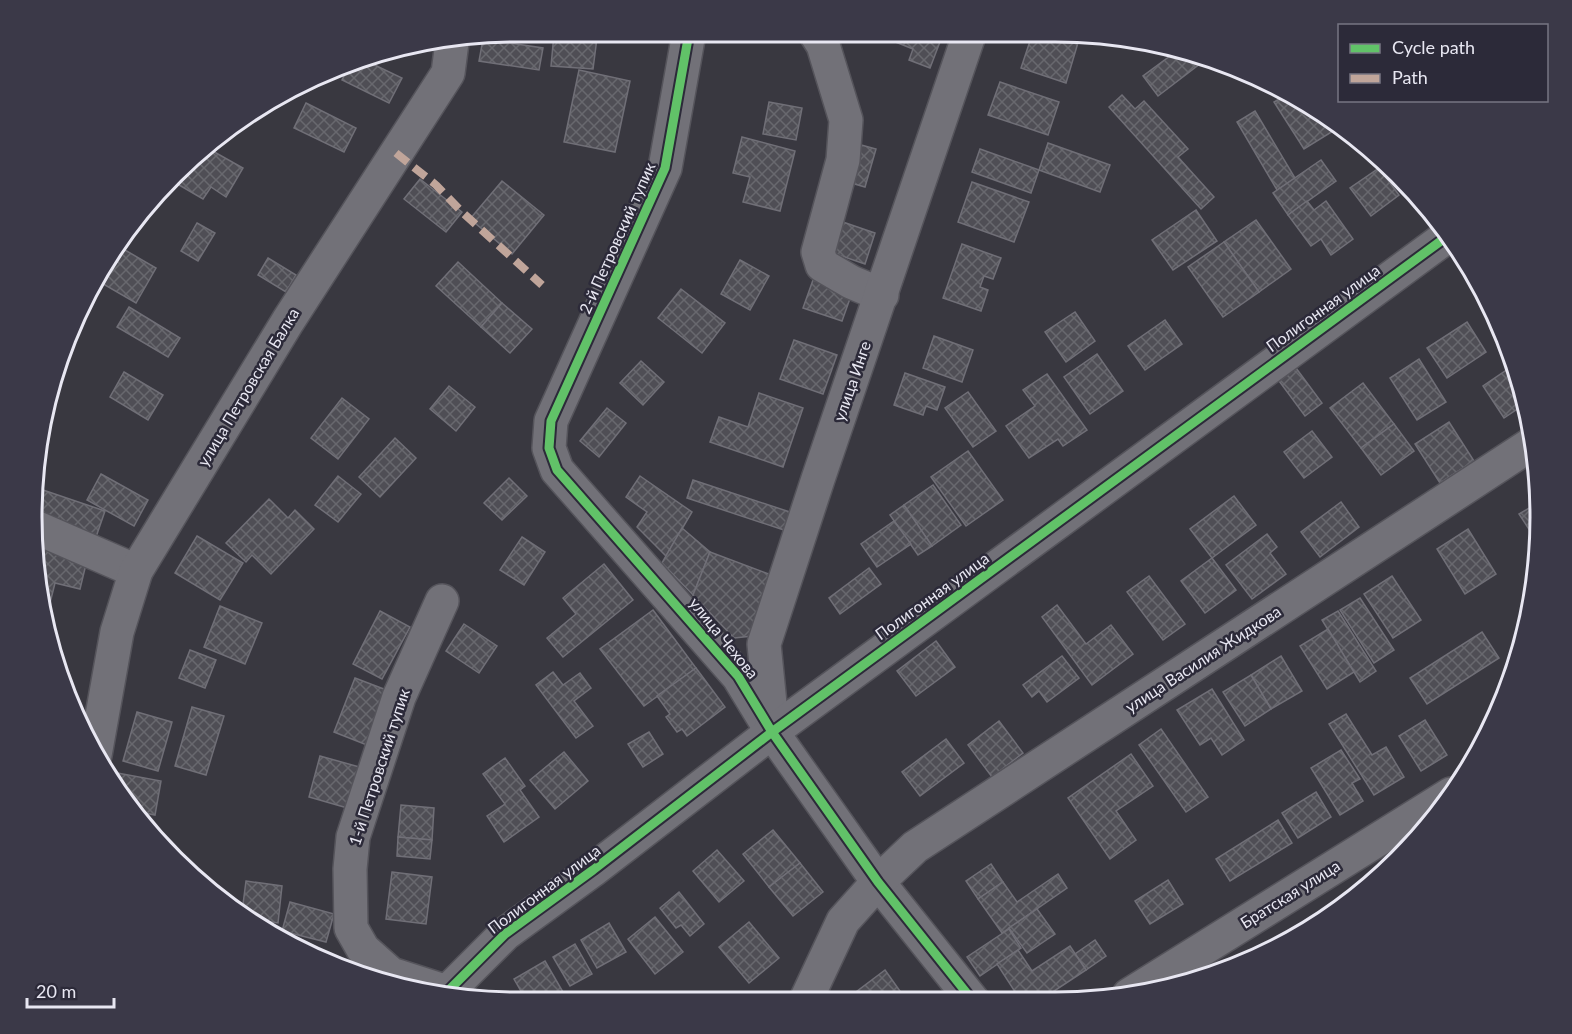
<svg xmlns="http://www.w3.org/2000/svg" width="1572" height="1034" viewBox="0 0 1572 1034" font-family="Lato,sans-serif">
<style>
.building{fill:url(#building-cross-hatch);stroke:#706f77;stroke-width:1.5}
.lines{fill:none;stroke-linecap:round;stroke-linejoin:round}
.minor-casing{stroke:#55545b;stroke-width:36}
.minor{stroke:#727178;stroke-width:33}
.quiet{stroke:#c0a59a;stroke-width:8;stroke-dasharray:15 8;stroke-linecap:butt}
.cycleway-casing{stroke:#2c2a39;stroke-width:13}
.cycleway{stroke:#61c268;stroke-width:9}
.labels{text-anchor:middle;stroke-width:5;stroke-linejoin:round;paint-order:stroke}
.street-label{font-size:16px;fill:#e8e7f2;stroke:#2c2a39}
.rim{fill:none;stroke:#e8e7f2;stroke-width:3}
</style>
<defs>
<pattern id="building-cross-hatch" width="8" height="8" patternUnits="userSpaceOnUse" patternTransform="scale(1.5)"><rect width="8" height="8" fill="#4f4e55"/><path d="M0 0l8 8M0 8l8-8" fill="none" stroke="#68686e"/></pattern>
</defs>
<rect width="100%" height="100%" fill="#393840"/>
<g class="building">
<polygon points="554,34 597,38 593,69 551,66"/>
<polygon points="884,34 943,34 930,68 909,60 913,49 883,37"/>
<polygon points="1032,35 1080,36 1066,83 1021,68"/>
<polygon points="483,39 543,48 539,70 479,61"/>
<polygon points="1174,53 1199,60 1201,63 1158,96 1143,76"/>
<polygon points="360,58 402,78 389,103 342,80 351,62"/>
<polygon points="579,70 630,81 615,152 564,142"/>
<polygon points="1000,82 1059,102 1048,135 988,115"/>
<polygon points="1288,94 1338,128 1304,149 1274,102"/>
<polygon points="1122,95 1135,109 1144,101 1188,149 1178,157 1214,197 1201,209 1109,107"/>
<polygon points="769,102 802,108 796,140 763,134"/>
<polygon points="306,103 356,128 344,152 294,128"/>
<polygon points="1255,111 1295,178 1277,190 1237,122"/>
<polygon points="742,137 795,151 780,211 743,202 750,177 733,173"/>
<polygon points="854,143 876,149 865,187 844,181"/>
<polygon points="1048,143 1110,165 1100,192 1039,170"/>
<polygon points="209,149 243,168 226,197 211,187 203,199 174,182"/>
<polygon points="980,149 1039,170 1031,193 972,172"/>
<polygon points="1321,160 1336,181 1288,215 1273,193"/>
<polygon points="1379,168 1399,195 1371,216 1350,188"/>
<polygon points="420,179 462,212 446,232 404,199"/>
<polygon points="502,181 544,215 512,254 470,219"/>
<polygon points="972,182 1029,202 1014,242 958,222"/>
<polygon points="1307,201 1314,210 1326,201 1353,239 1331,255 1321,239 1311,246 1288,215"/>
<polygon points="1196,210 1217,241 1173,270 1152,240"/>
<polygon points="1256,220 1291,269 1259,292 1224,242"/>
<polygon points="840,221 875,233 865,264 830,252"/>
<polygon points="197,223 215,233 198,261 181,251"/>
<polygon points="1224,242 1259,292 1223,317 1188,267"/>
<polygon points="962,244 1001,258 993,279 984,276 980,287 988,290 981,311 943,298"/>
<polygon points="118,246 156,268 136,303 98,281"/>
<polygon points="268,258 296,275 286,292 258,275"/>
<polygon points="740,260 769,276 750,310 721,294"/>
<polygon points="458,262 502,303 481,327 436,286"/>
<polygon points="813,280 852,293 842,321 803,308"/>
<polygon points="681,289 725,323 702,353 658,318"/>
<polygon points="502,303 532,329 510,353 481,327"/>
<polygon points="129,307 180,338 168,357 117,327"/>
<polygon points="1075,312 1095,341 1066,362 1045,332"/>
<polygon points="1165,320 1182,344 1145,370 1128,346"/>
<polygon points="1467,322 1486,352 1447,378 1427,348"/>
<polygon points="934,336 973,350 962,382 923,368"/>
<polygon points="794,340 837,355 823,394 780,379"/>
<polygon points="1097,354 1123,391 1090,414 1064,377"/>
<polygon points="1419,359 1446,402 1417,420 1390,378"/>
<polygon points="641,361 664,382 643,405 620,383"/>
<polygon points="1514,365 1524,392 1526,406 1525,404 1504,418 1483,386"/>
<polygon points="1296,368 1322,403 1305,416 1279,381"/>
<polygon points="124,372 163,395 148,420 110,397"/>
<polygon points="905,373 945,387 937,410 926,406 923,415 894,405"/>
<polygon points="1047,374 1087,430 1063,446 1058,439 1029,458 1006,426 1035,406 1023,390"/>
<polygon points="1363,383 1394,424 1361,448 1330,408"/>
<polygon points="449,386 475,407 456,431 430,409"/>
<polygon points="968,392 996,431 973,447 945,408"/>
<polygon points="759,393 803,408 783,467 710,442 719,417 748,427"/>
<polygon points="342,398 369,419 338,459 311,438"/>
<polygon points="607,408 626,423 599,457 580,441"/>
<polygon points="1449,422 1474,461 1440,483 1415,444"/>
<polygon points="1394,424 1414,451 1381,475 1361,448"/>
<polygon points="1312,431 1332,457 1304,478 1284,452"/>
<polygon points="395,438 416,458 380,497 359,477"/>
<polygon points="968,451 1003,500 966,526 931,477"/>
<polygon points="101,474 148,500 134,526 87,500"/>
<polygon points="338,476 361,494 338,522 315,505"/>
<polygon points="640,476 692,512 666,556 637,527 647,512 626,497"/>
<polygon points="509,478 527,496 502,520 484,503"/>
<polygon points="693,480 799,515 793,533 687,498"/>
<polygon points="933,485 961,525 932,546 904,505"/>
<polygon points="43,490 105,511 96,537 35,518"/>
<polygon points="1234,496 1256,525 1212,558 1190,529"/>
<polygon points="269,499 288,518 295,510 314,529 271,574 252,555 246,562 226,543"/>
<polygon points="1341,502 1359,527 1320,557 1301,532"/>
<polygon points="904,505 932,546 918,555 890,515"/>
<polygon points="1531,507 1533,510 1539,507 1538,543 1519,514"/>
<polygon points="894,521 911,544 877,567 861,544"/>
<polygon points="682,528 710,552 693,595 662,563"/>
<polygon points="1468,529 1496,574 1465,594 1437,549"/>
<polygon points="1267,534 1277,547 1270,553 1286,574 1252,599 1226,565"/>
<polygon points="197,536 243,563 220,600 175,573"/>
<polygon points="522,537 545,552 524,585 500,570"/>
<polygon points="37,548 87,560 80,589 55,583 49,607 40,604"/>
<polygon points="710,552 774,576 753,636 734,638 693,595"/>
<polygon points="1212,558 1236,590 1205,613 1181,581"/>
<polygon points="604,564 633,600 563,657 547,638 576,614 563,598"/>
<polygon points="869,568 881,584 840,614 829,598"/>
<polygon points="1149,576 1185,624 1163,640 1127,592"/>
<polygon points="1392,576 1421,620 1393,638 1364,594"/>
<polygon points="1360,598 1394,650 1374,663 1340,610"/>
<polygon points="1057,605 1086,644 1111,625 1133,654 1092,685 1042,617"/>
<polygon points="220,606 262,623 245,664 204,647"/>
<polygon points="653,610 696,668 644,706 600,649"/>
<polygon points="380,611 410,627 382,679 353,664"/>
<polygon points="1338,611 1376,671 1360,682 1322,620"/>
<polygon points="464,624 497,646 479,673 446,651"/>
<polygon points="1328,629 1354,672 1327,689 1300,646"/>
<polygon points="1482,632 1499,658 1427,704 1410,678"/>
<polygon points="936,641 955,667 916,696 897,671"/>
<polygon points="190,650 216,660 205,688 179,678"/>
<polygon points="1062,656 1079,678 1047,702 1039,691 1032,697 1023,685"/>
<polygon points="1281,656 1302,691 1271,709 1251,675"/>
<polygon points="696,668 725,707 687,736 682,729 677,732 666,717 670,714 657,696"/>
<polygon points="553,672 563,685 580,673 591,688 574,701 593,726 576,738 536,685"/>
<polygon points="1251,675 1271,709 1245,726 1223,692"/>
<polygon points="355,678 389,691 367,745 334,732"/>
<polygon points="1212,689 1244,740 1222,755 1211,738 1200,745 1177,710"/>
<polygon points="192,707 224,716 206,775 175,766"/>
<polygon points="137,712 172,722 158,771 123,761"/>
<polygon points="1346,714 1372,755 1386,747 1404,777 1374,795 1329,724"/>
<polygon points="1425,720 1447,755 1421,771 1399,736"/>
<polygon points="999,721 1023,753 992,777 968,745"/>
<polygon points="1161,729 1208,797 1186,812 1139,745"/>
<polygon points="649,732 663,754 643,767 628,744"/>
<polygon points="946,739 964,763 920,796 902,772"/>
<polygon points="1341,750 1360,779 1352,783 1363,801 1340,815 1311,768"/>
<polygon points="564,752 588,781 555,809 530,780"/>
<polygon points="1131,754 1153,786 1116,811 1136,840 1110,859 1068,798"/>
<polygon points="320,756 363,768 351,809 309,797"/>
<polygon points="505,758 525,786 520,790 539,817 504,842 487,816 505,804 483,774"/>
<polygon points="112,772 161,781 155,815 140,812 111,777"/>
<polygon points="1316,792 1331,817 1298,838 1282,813"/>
<polygon points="401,805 434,808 432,840 398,837"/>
<polygon points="1278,820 1292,843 1230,881 1216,859"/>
<polygon points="773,830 800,863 769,887 743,854"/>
<polygon points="398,837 432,840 430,859 397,856"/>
<polygon points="717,850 744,881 719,902 693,871"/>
<polygon points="800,863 823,892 793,916 769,887"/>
<polygon points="991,864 1003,882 978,899 966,881"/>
<polygon points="392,872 432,877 426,924 386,919"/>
<polygon points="1058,874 1067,888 1002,933 978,899 1003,882 1017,902"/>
<polygon points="1168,880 1183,904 1150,924 1135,901"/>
<polygon points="246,881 282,886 278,923 253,919 242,912"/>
<polygon points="679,892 704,924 690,936 681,925 676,928 660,908"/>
<polygon points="290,902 334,914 326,942 282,931"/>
<polygon points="1037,909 1055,934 1027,953 1009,928"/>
<polygon points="655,917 683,952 655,974 628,939"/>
<polygon points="749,922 779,958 749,983 719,947"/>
<polygon points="609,923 626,952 597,968 581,940"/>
<polygon points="1009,929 1021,948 980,976 967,957"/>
<polygon points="1095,940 1106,956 1086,970 1075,954"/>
<polygon points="575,944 592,974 570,986 553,957"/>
<polygon points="1070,946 1086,970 1039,1001 1021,1001 997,964 1018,950 1032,971"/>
<polygon points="545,961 567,999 519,999 517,996 522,993 514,979"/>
<polygon points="885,970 907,1001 862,1000 856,992"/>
</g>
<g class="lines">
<defs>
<g id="minor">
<polyline points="689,33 665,168 551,421 549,448 557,470 738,676 772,732 878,882 973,1001"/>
<polyline points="816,34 823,45 846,120 843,160 818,252 822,265 851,282 882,295"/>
<polyline points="35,527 136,571"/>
<polyline points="442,601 399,697 353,837 350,869 351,928 363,949 391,974 447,992"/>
<polyline points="772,724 764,644 818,479 969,35"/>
<polyline points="95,755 117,632 136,571 288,321 448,73 452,42"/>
<polyline points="1129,995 1451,794"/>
<polyline points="447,996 447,992 505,934 593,870 772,732 1449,235"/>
<polyline points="806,1000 843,921 878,882 915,847 1533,443"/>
</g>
</defs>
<use href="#minor" class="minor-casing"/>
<use href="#minor" class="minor"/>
<polyline class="quiet" points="396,153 436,185 462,212 542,285"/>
<defs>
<g id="cycleway">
<polyline points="689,33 665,168 551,421 549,448 557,470 738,676 772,732 878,882 973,1001"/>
<polyline points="447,996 447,992 505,934 593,870 772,732 1449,235"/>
</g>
</defs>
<use href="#cycleway" class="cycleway-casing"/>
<use href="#cycleway" class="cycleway"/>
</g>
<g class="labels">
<g class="street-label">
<text transform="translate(617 238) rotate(-66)" y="6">2-й Петровский тупик</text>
<text transform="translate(1323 308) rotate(-36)" y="6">Полигонная улица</text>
<text transform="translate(852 381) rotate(-71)" y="6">улица Инге</text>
<text transform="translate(248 387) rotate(-59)" y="6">улица Петровская Балка</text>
<text transform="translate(932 596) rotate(-36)" y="6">Полигонная улица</text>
<text transform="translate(724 638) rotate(51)" y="6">улица Чехова</text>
<text transform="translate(1203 659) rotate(-33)" y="6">улица Василия Жидкова</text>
<text transform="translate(379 767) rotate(-72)" y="6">1-й Петровский тупик</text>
<text transform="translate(544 889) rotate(-37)" y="6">Полигонная улица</text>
<text transform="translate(1290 894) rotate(-32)" y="6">Братская улица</text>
</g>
</g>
<path d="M0 0H1572V1034H0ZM517 42H1055A475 475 0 0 1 1530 517V517A475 475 0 0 1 1055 992H517A475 475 0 0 1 42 517V517A475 475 0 0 1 517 42Z" fill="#3b3948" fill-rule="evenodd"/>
<path class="rim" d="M517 42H1055A475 475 0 0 1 1530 517V517A475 475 0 0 1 1055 992H517A475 475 0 0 1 42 517V517A475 475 0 0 1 517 42Z"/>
<rect x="1338" y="24" width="210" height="78" fill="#2c2a39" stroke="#777683" stroke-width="1.5"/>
<rect x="1350" y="44" width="30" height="9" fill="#61c268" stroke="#777683" stroke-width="1.5"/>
<text x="1392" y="54" font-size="18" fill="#e8e7f2">Cycle path</text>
<rect x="1350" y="74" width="30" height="9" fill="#c0a59a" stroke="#777683" stroke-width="1.5"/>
<text x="1392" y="84" font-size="18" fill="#e8e7f2">Path</text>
<path d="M27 998v9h87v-9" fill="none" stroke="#e8e7f2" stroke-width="3"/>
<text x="36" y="998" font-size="18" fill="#e8e7f2" stroke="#2c2a39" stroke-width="4.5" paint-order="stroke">20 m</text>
</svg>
